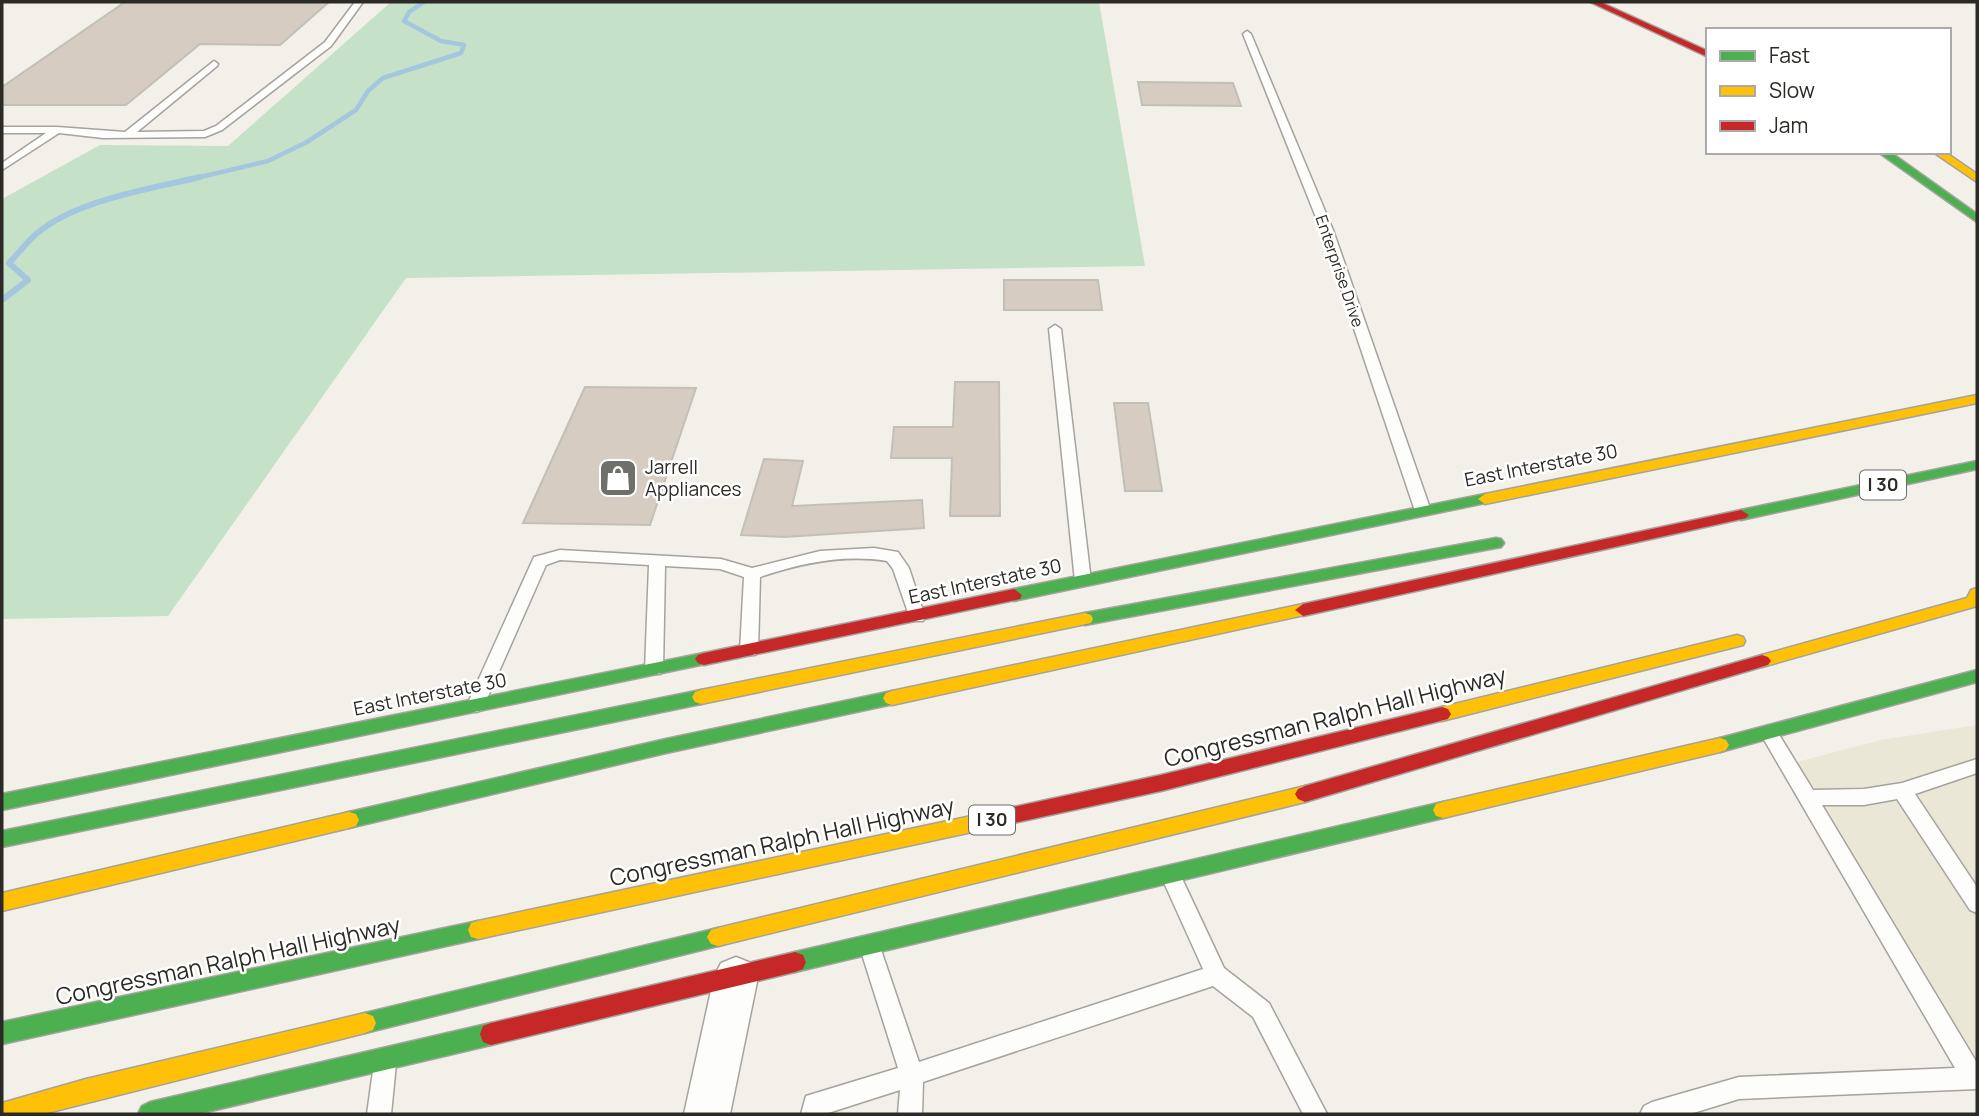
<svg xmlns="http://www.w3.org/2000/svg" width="1979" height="1116" viewBox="0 0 1979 1116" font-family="Manrope,sans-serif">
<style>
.built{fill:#ebe7d7}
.forest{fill:#c5e1c8}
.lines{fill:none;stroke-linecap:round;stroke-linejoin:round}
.stream-far1{stroke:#a4c7df;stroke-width:4.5}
.stream{stroke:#a4c7df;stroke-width:6}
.building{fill:#d6ccc2;stroke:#c2bfb9;stroke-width:2}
.lane-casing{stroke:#a4a39d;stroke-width:3}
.street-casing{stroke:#a4a39d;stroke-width:3}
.fast-casing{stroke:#a4a39d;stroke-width:3}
.slow-casing{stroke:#a4a39d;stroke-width:3}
.jam-casing{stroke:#a4a39d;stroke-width:3}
.lane{fill:#fdfdfc;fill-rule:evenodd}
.street{fill:#fdfdfc;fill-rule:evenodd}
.fast{fill:#4caf50;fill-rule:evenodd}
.slow{fill:#ffc107;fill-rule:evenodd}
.jam{fill:#c62828;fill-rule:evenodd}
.labels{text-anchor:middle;stroke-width:5;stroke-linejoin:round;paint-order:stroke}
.far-street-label{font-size:16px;fill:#2c2a25;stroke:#fff}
.shield{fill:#fff;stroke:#6b6a66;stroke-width:2}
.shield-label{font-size:18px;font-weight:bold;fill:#2c2a25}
.street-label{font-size:19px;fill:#2c2a25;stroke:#fff}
.poi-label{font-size:19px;fill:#2c2a25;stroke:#fff;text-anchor:start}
.near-street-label{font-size:23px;fill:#2c2a25;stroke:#fff}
</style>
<rect width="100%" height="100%" fill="#f2f0e8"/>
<polygon class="built" points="1977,725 1977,1079 1793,763 1881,740"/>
<polygon class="forest" points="391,2 1099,2 1145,266 406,278 168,616 2,619 2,199 100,145 228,146"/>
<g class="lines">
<polyline class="stream-far1" points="192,179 268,161 307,142 356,110 368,91 383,78 461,53 464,45 441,41 404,21 409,12 424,2"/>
<path class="stream" d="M2,300L28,280L9,263C18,254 26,243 35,235C75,200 150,189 200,177"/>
</g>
<g class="building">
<polygon points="125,2 329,2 280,45 200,44 126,105 2,105 2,87"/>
<polygon points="1138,82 1233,83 1241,106 1142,105"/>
<polygon points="1004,280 1098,280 1102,310 1004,310"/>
<polygon points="955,382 999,382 1000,516 950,516 952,458 891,458 894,427 953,427"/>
<polygon points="585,387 696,388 650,525 523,523"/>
<polygon points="1114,403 1148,403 1162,491 1125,491"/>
<polygon points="764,459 803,461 792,506 922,500 924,528 784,537 741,535"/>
</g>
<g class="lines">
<defs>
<g id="lane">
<polygon points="355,2 363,2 331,46 222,130 205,137 103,138 59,133 2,170 2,163 46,133 2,133 2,127 57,127 125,132 214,61 218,64 217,66 137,132 204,131 216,126 325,42"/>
<polygon points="1247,31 1251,34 1333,230 1431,511 1428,514 1418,514 1415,511 1321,230 1243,34"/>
<polygon points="1055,325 1061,329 1091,581 1083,586 1075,581 1049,329"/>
<path d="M874,548L898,552L909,568L925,617L923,621H911L893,569L887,561C844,554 801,563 760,577L758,651L755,655H743L740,651L744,577L720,569L665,566L663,670L660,674H648L645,670L649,565L560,560L546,565L482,710L476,712L470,710L467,705L534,557L560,550L721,559L752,568L820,551Z"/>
<polygon points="1769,726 1775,728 1813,790 1864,789 1902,783 1977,759 1977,773 1915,794 1977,887 1977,913 1970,910 1897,799 1864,805 1822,805 1977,1063 1977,1089 1739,1099 1690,1114 1640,1114 1644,1106 1652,1102 1739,1077 1955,1068 1763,738 1760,733 1763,728"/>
<polygon points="1171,867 1178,870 1224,968 1269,1003 1327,1114 1303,1114 1253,1017 1213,986 923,1082 922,1114 898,1114 900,1090 825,1114 801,1114 806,1096 898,1068 860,948 864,941 871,938 878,941 919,1062 1203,969 1161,876 1164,870"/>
<polygon points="385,1053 393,1056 396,1064 391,1114 367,1114 374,1064 377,1056"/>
</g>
<polygon id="street" points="736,957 751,963 758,977 730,1114 684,1114 714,977 721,963"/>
<g id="fast">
<polygon points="1878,152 1890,152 1977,214 1977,222"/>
<polygon points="1977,461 1977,469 1741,520 1733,515 1741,510"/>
<polygon points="1485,494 1490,496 1492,499 1490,502 1014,601 1006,595 1014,589"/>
<polygon points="1496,538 1501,539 1504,543 1501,547 1085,625 1079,623 1077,619 1079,615 1085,613"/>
<polygon points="704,653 710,655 713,659 710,663 2,810 2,794"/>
<polygon points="1977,670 1977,682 1720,752 1714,750 1711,745 1714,740 1720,738"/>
<polygon points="701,690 707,692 710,697 707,702 701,704 2,847 2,831"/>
<polygon points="892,691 898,693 901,698 898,703 666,753 349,828 342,826 339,820 342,814 349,812 666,739"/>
<polygon points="1443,802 1450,804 1453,810 1450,816 1443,818 795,972 787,969 784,962 787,955 795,952"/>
<polygon points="478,921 485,923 488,930 485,937 478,939 2,1044 2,1022"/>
<polygon points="718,928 725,930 729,937 725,944 718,946 365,1033 357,1030 354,1023 357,1016 365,1013"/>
<polygon points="491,1023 499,1026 502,1034 499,1042 491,1045 198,1114 138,1114 142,1106 150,1102"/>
</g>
<g id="slow">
<polygon points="1933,152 1945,152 1977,174 1977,182"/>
<polygon points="1977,395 1977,403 1485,504 1478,499 1485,494"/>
<polygon points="1977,588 1977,606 1762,667 1756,665 1753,661 1756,657 1762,655 1967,598 1971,590"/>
<polygon points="1303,604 1309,606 1311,610 1309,614 892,705 886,703 883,698 886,693 892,691"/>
<polygon points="1085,613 1091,615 1093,619 1091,623 701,704 695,702 692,697 695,692 701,690"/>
<polygon points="1737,635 1743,637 1745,641 1743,645 1442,721 1436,719 1433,714 1436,709 1442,707"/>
<polygon points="1720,738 1726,740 1729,745 1726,750 1720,752 1443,818 1436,816 1433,810 1436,804 1443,802"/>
<polygon points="1305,786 1312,789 1315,794 1312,799 1305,802 718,946 711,944 707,937 711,930 718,928"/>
<polygon points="1009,808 1016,810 1019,816 1016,822 1009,824 478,939 471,937 468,930 471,923 478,921"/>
<polygon points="349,812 356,814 359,820 356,826 349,828 2,911 2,893"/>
<polygon points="365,1013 373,1016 376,1023 373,1030 365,1033 43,1114 2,1114 2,1103 86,1079"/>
</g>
<g id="jam">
<polygon points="1590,2 1600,2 1708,51 1708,57"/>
<polygon points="1741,510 1749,515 1746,518 1303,616 1295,610 1303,604"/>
<polygon points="1014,589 1022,595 1020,599 704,665 698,663 695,659 698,655 704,653"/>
<polygon points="1762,655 1768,657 1771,661 1768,665 1305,802 1298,799 1295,794 1298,789 1305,786"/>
<polygon points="1442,707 1448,709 1451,714 1448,719 1161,791 1009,824 1002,822 999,816 1002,810 1009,808 1161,775"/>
<polygon points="795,952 803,955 806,962 803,969 795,972 491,1045 483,1042 480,1034 483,1026 491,1023"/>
</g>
</defs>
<use href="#lane" class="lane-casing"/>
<use href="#street" class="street-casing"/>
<use href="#fast" class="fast-casing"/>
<use href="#slow" class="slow-casing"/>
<use href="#jam" class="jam-casing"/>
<use href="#lane" class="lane"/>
<use href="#street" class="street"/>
<use href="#fast" class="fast"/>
<use href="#slow" class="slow"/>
<use href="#jam" class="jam"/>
</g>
<defs>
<symbol id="shop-square" viewBox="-11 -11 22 22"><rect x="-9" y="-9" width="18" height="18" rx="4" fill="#716f69" stroke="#fff"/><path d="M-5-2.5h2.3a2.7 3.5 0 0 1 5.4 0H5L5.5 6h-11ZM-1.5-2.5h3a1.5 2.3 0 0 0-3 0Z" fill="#fff"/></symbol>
</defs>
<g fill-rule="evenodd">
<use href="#shop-square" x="596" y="456" width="44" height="44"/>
</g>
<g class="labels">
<g class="far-street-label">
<text transform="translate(1340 271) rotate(71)" y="6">Enterprise Drive</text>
</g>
<g class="shield">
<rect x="1860" y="470.5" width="46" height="29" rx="5"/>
<rect x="969" y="805.5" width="46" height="29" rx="5"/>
</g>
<g class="shield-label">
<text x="1883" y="491">I 30</text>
<text x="992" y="826">I 30</text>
</g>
<g class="street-label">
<text transform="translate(1541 465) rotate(-11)" y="7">East Interstate 30</text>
<text transform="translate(985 581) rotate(-12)" y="7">East Interstate 30</text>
<text transform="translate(430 694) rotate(-11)" y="7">East Interstate 30</text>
</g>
<g class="poi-label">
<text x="645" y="474">Jarrell<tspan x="645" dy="22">Appliances</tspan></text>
</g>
<g class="near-street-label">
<text transform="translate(1335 717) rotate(-14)" y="8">Congressman Ralph Hall Highway</text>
<text transform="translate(782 842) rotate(-12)" y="8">Congressman Ralph Hall Highway</text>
<text transform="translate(228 961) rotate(-12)" y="8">Congressman Ralph Hall Highway</text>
</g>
</g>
<rect width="1979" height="1116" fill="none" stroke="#2c2a25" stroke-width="7"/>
<rect x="1706" y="28" width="245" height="126" fill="#ffffff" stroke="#abaaa8" stroke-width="2"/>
<rect x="1720" y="51" width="35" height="10" fill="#4caf50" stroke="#abaaa8" stroke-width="2"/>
<text x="1769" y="63" font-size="21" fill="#2c2a25">Fast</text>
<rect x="1720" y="86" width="35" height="10" fill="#ffc107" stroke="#abaaa8" stroke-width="2"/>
<text x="1769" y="98" font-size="21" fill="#2c2a25">Slow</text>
<rect x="1720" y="121" width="35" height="10" fill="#c62828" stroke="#abaaa8" stroke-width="2"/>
<text x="1769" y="133" font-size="21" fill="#2c2a25">Jam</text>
</svg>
